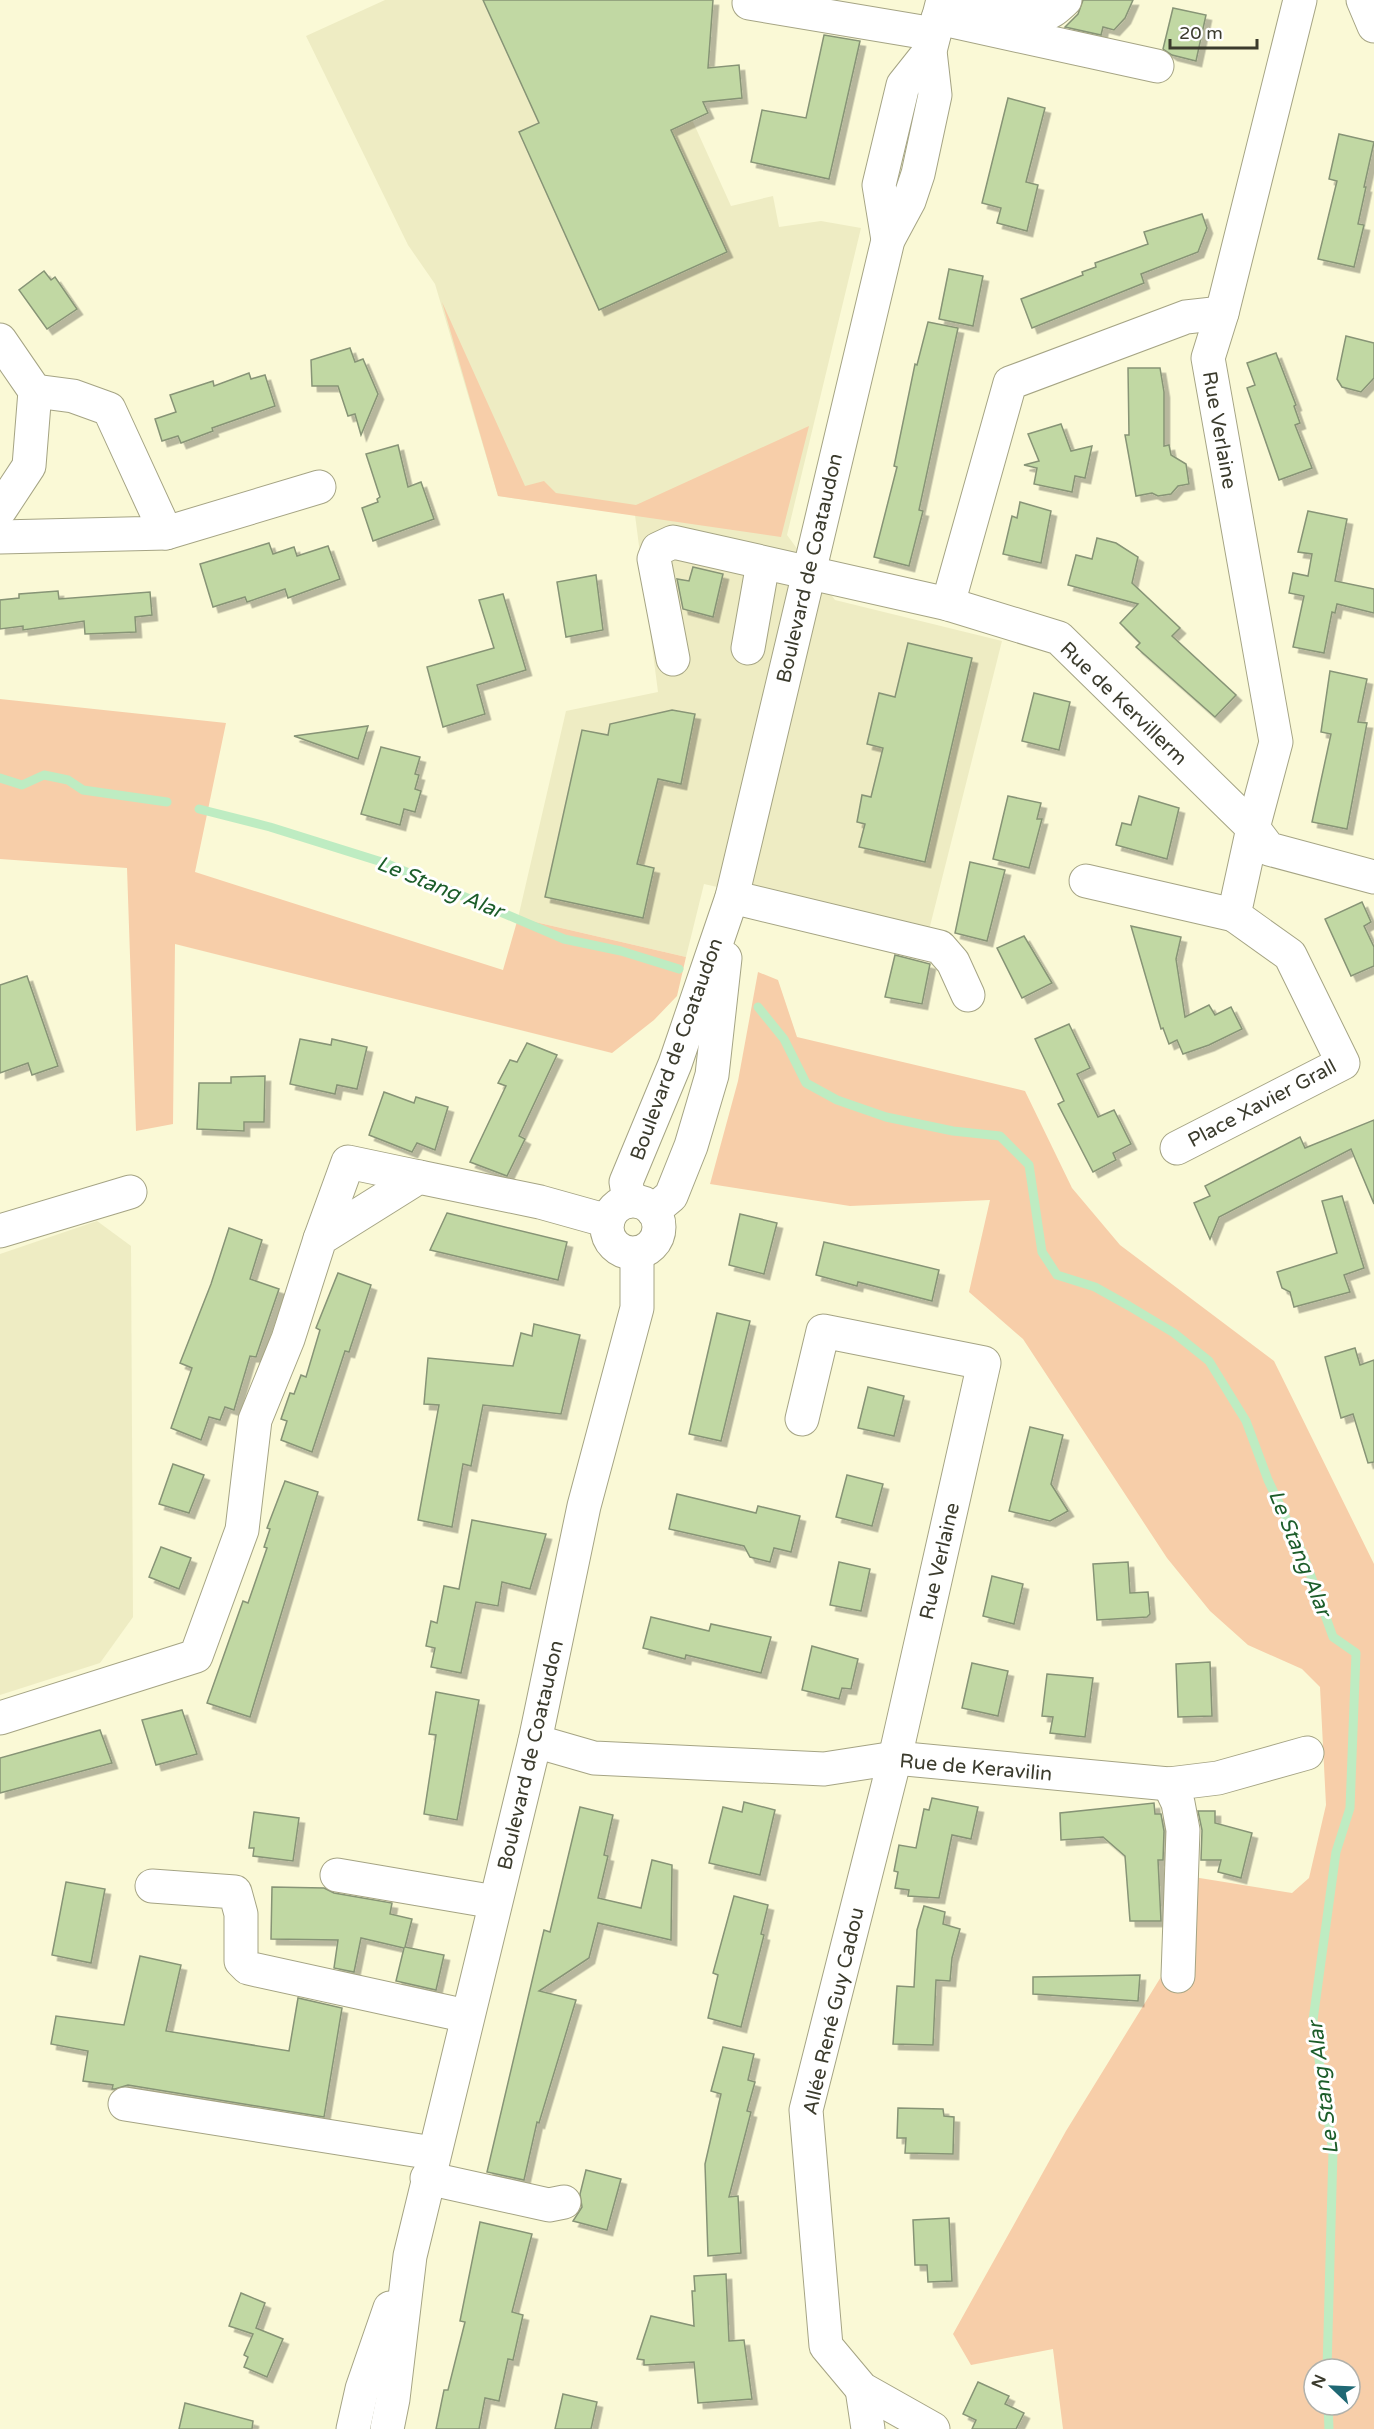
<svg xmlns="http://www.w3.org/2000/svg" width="1374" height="2429" viewBox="0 0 1374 2429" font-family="'Varela Round',sans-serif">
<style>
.built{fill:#eeecc3}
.green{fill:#f7cea9;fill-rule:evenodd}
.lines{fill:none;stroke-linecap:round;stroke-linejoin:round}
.stream{stroke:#beecc2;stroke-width:9}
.building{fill:#c1d8a3;stroke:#879476;stroke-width:1.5;filter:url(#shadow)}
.minor-casing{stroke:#a5a484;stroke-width:35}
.major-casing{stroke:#a5a484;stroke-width:35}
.minor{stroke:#fff;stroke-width:33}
.major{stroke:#fff;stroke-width:33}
.labels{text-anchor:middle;stroke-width:6;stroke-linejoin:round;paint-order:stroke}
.street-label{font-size:20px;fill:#3b3b2d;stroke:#fff}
.water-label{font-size:21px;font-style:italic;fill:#1c5d2a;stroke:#fff}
</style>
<defs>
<filter id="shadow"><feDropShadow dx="5.5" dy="5.5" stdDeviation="0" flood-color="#0004"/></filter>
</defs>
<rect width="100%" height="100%" fill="#faf9d6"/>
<g class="built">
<polygon points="385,0 638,0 731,206 773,196 779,227 821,221 861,228 787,535 835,600 1002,641 928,934 704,884 686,957 518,918 566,711 658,692 635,515 498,496 435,284 408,245 306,36"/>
<polygon points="97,1221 131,1246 133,1617 100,1663 0,1695 0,1254"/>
</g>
<g class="green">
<polygon points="442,302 525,486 544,481 556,493 636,505 809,426 781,537 498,496"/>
<polygon points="0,699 226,723 195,872 503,970 518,918 686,957 677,996 654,1020 612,1053 175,944 173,1124 136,1131 127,868 0,859"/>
<path d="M758,972L778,980L797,1037L1025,1091L1072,1188L1120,1245L1274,1361L1374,1564V2429H1063L1053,2349L971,2365L953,2334L1066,2131L1172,1959L1175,1874L1292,1893L1309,1878L1326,1805L1320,1687L1302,1669L1248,1645L1210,1611L1167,1558L1023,1339L969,1292L990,1200L850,1206L710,1184L738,1081ZM1314,2369H1350V2405H1314Z"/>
</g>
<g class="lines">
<g class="stream">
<polyline points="0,778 22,785 44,775 68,780 83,790 167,802"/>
<polyline points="199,809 270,827 385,863 564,939 621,951 679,969"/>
<polyline points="758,1007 784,1039 806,1083 837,1100 886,1117 953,1131 1000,1136 1029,1165 1042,1252 1057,1275 1095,1287 1129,1306 1174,1333 1209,1361 1246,1421 1268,1480 1303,1554 1333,1637 1356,1653 1350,1808 1336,1852 1313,2020 1333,2151 1327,2369"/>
<polyline points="1328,2405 1329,2429"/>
</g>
</g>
<g class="building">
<polygon points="483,0 713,0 708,68 739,65 742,98 703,102 708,113 671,130 727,252 599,310 519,132 539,123"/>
<polygon points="1083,0 1133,0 1125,18 1114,30 1103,27 1101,35 1065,27 1078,14"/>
<polygon points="1173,8 1206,15 1196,61 1172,55 1163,49"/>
<polygon points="824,35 860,41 829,179 751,162 762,110 806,118"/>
<polygon points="1008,98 1045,108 1026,182 1038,185 1027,231 997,223 1001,208 982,203"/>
<polygon points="1339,134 1374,142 1364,187 1366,187 1358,224 1364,225 1354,267 1318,259 1337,181 1329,179"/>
<polygon points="1202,214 1207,228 1198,252 1141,274 1144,283 1032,328 1021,299 1083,275 1082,272 1096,267 1095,263 1148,244 1144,232"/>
<polygon points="949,269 983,276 973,326 939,319"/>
<polygon points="44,271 51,280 55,277 77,309 47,329 19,290"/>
<polygon points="928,322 958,328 919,510 923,511 909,566 874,557 897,467 894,466 915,364 917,365"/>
<polygon points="1346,336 1374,343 1374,378 1361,392 1342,387 1337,379"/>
<polygon points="350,348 355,362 363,359 378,394 361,435 355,414 348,416 338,386 312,386 311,360"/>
<polygon points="1276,353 1296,405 1294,406 1300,423 1295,425 1312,468 1279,480 1247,388 1255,385 1247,363"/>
<polygon points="1128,368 1160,368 1164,392 1164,446 1169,445 1171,455 1186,464 1189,484 1178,486 1171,494 1158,496 1152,493 1136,496 1125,435 1129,435"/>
<polygon points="249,373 251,379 265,375 275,406 212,428 213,431 181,443 178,436 162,441 155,419 176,412 170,395 213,381 214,386"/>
<polygon points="1061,424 1071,451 1092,446 1085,478 1075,476 1072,492 1034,484 1037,468 1024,465 1039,461 1028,434"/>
<polygon points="398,445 408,487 421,482 434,519 373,541 362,508 378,502 377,499 380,497 366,454"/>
<polygon points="1020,502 1051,511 1041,563 1003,554 1012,516 1017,518"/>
<polygon points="1308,511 1347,519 1335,581 1374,589 1374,613 1337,604 1335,613 1332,612 1324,653 1293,647 1304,596 1289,593 1293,573 1308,576 1312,554 1298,552"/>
<polygon points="1097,538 1116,543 1138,557 1132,583 1180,628 1172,636 1236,695 1215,717 1136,647 1140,643 1120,623 1138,604 1068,585 1076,555 1092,559"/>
<polygon points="269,543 273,554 294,547 297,556 328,546 340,579 288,598 285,589 247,602 245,597 213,607 200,564"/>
<polygon points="693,567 723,574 713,617 683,609 677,579 689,581"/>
<polygon points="596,575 603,630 566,637 557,582"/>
<polygon points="58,591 59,599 150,592 152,615 135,617 136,632 85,634 84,621 23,630 23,626 0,629 0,600 19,598 19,594"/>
<polygon points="503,594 526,670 477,685 485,714 443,727 427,667 494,648 479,600"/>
<polygon points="908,643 972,658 925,862 859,847 865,824 857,822 862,795 871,797 883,748 867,744 879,693 895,697"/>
<polygon points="1330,671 1367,679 1358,722 1367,723 1347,829 1312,822 1331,734 1321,732"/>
<polygon points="1034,693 1070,702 1059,750 1022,741"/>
<polygon points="672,710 695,714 681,784 658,779 637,864 654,868 643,918 545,897 582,730 608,735 610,724"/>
<polygon points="368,726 358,759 294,736"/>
<polygon points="381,747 420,757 415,774 419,775 415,789 421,791 415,812 404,809 400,825 361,814"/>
<polygon points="1008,796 1041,803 1037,819 1042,819 1029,868 993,859"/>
<polygon points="1139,796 1179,808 1167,859 1116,845 1122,823 1131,825"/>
<polygon points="970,862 1005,870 987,941 955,933"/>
<polygon points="1362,902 1371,922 1364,926 1374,947 1374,966 1351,976 1325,919"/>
<polygon points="1131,926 1181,937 1176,959 1185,1017 1209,1005 1215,1015 1231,1007 1242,1029 1209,1045 1183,1054 1177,1040 1169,1044 1163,1028 1161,1029"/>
<polygon points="1024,936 1052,983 1022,998 997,948"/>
<polygon points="895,955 930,964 922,1004 885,997"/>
<polygon points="27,976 58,1066 32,1075 28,1063 0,1073 0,985"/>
<polygon points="1069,1024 1090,1068 1077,1074 1098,1117 1114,1110 1131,1144 1113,1153 1116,1160 1093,1172 1058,1104 1064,1101 1035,1039"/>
<polygon points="300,1039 331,1045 332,1039 367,1047 357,1089 337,1085 335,1094 290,1084"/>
<polygon points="527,1043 557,1055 519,1136 525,1139 507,1176 470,1162 506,1086 498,1083 510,1060 517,1062"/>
<polygon points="265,1076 264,1122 244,1122 244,1131 197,1129 199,1083 231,1083 231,1077"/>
<polygon points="384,1092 414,1103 416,1097 448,1107 435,1150 417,1143 412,1152 369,1135"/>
<polygon points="1374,1120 1374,1204 1351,1149 1219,1217 1210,1239 1194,1203 1210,1196 1205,1186 1300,1137 1305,1148"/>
<polygon points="1342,1196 1364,1268 1344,1275 1350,1292 1294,1307 1290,1292 1282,1288 1277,1272 1337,1253 1322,1201"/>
<polygon points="447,1213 567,1242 558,1280 430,1250"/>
<polygon points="740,1214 777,1223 764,1274 729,1265"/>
<polygon points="229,1228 262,1240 250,1279 279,1289 256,1357 250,1356 234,1410 225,1407 220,1420 209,1417 201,1440 171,1428 192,1368 180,1363 211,1284"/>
<polygon points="824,1242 939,1270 932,1301 858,1282 857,1286 816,1275"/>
<polygon points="338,1273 371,1285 349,1352 345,1351 312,1452 281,1440 287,1421 281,1419 290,1393 294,1394 301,1375 306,1377 320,1330 316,1328"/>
<polygon points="717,1313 750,1321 721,1441 689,1434"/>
<polygon points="534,1324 580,1335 561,1414 483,1405 471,1466 463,1464 452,1527 418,1520 439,1405 424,1404 428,1358 513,1366 521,1333 532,1336"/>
<polygon points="1355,1348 1360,1365 1374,1360 1374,1462 1368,1463 1353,1414 1341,1418 1325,1357"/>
<polygon points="868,1387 904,1396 894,1436 858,1428"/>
<polygon points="1030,1427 1063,1435 1051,1484 1068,1511 1050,1521 1009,1511"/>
<polygon points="173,1464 204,1475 189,1513 159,1504"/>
<polygon points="847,1475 883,1484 872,1526 836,1517"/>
<polygon points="285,1481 318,1492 250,1717 207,1703 243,1601 248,1603 267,1548 264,1547 270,1529 267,1528"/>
<polygon points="677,1494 756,1513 758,1506 800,1516 791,1552 774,1548 770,1562 750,1557 744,1546 669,1529"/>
<polygon points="472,1520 546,1534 530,1589 502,1582 498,1606 476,1602 461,1673 431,1667 435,1648 426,1646 431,1621 437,1623 444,1586 459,1589"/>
<polygon points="161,1547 191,1558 179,1589 149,1577"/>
<polygon points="839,1562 870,1569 861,1611 830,1605"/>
<polygon points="1128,1562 1130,1593 1148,1592 1150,1614 1147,1617 1097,1620 1093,1564"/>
<polygon points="992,1576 1023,1584 1014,1624 983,1616"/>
<polygon points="651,1617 709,1631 711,1624 771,1637 761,1673 686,1655 685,1659 643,1648"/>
<polygon points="812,1646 858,1659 851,1689 842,1688 839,1699 802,1690"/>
<polygon points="1210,1662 1212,1716 1178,1717 1176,1664"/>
<polygon points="972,1663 1008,1671 998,1716 962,1708"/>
<polygon points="1047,1674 1093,1678 1085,1737 1050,1733 1053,1717 1042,1716"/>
<polygon points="436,1692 479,1700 457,1820 424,1814 436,1735 429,1734"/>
<polygon points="182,1710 197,1754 156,1765 142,1720"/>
<polygon points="100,1730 112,1763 0,1793 0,1758"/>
<polygon points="932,1798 978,1807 971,1839 952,1835 939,1898 908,1896 909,1890 895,1888 898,1872 894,1871 899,1845 916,1848 924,1809 929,1810"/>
<polygon points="744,1802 775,1810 760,1875 709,1863 723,1807 742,1812"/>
<polygon points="1154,1803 1155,1814 1161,1814 1164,1831 1163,1860 1158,1860 1161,1921 1130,1921 1125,1856 1103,1837 1061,1840 1060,1813"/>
<polygon points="580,1807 613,1815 604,1855 608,1856 598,1898 641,1908 652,1860 672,1865 671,1940 598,1923 589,1958 539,1991 576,2000 539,2123 537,2122 524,2180 487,2172 544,1930 550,1932"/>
<polygon points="1198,1811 1215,1811 1215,1823 1252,1833 1241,1878 1218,1872 1221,1860 1201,1860 1202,1830"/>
<polygon points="254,1812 299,1818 293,1861 253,1856 254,1848 249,1848"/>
<polygon points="66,1882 105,1889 91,1963 52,1955"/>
<polygon points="272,1887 324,1888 334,1893 392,1903 390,1914 412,1919 405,1947 444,1955 436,1990 396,1981 404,1948 361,1938 354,1972 334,1968 338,1940 271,1939"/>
<polygon points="734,1896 768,1905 761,1934 764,1935 741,2027 708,2018 718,1975 713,1973"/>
<polygon points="924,1906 945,1912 943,1924 960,1929 952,1958 950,1981 936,1980 933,2045 893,2044 897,1986 914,1987 917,1930"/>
<polygon points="140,1956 181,1965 166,2031 289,2051 298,1998 342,2008 324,2117 128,2085 115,2089 112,2089 113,2085 83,2081 88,2051 51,2044 56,2016 124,2025"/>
<polygon points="1140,1975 1138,2001 1033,1994 1033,1977"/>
<polygon points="723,2047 754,2054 748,2080 755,2082 747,2111 751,2112 729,2197 738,2196 741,2253 708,2256 705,2164 721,2094 711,2091"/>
<polygon points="898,2108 943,2109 944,2116 954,2117 953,2154 905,2153 906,2138 897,2138"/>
<polygon points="586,2170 621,2179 607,2230 573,2221 582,2207 580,2194"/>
<polygon points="949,2218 952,2281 928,2282 927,2265 915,2265 913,2220"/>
<polygon points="480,2222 532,2234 512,2312 523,2315 513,2360 508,2359 499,2401 485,2398 479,2429 436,2429 444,2390 448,2390 465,2322 460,2321"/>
<polygon points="726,2274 729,2341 744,2340 752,2399 698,2403 694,2362 644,2365 644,2360 637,2359 651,2316 694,2326 692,2291 695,2291 694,2276"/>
<polygon points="241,2293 265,2303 256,2328 283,2339 267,2377 244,2367 248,2357 244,2355 253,2334 229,2326"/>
<polygon points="978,2382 1009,2396 1005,2404 1024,2413 1016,2429 972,2429 976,2420 963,2414"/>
<polygon points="563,2394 597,2402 591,2429 555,2429"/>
<polygon points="185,2403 253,2421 252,2429 179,2429"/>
</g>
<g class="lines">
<defs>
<g id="minor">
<path d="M966,0C989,5 1018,18 1041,15C1051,14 1058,6 1065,0"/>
<polyline points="1363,0 1374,26"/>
<polyline points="749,3 934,34"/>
<polyline points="938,18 1157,66"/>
<polyline points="0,340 35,391 29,466 0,510"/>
<polyline points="166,533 319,487"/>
<polyline points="0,537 166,533 109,409 73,396 35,391"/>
<polyline points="948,604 1010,383 1186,317 1222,313"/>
<polyline points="748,648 763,563"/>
<polyline points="673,659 654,559 658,549 673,542 948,604 1059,638 1253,828 1269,849 1374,877"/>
<polyline points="1086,881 1234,915"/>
<polyline points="732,897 940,947 953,962 968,995"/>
<polyline points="1177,1148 1343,1063 1290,955 1234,915 1253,828 1276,742 1208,358 1222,313 1300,0"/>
<polyline points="0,1231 130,1192"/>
<polyline points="320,1239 348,1162 419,1177"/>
<polyline points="802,1419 823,1331 984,1363 895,1758 806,2110 826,2346 862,2389 933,2429"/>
<polyline points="0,1718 196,1656 242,1530 255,1420 288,1339 320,1239 419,1177 540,1202 608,1221"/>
<polyline points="535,1741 594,1758 824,1769 895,1758 1169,1784 1218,1778 1307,1753"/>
<polyline points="1169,1784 1178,1803 1183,1830 1178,1976"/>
<polyline points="337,1875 495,1902"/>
<polyline points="152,1886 235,1892 241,1914 241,1961 248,1968 467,2016"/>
<polyline points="125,2104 433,2153"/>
<polyline points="427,2178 549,2205 564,2202"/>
<polyline points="862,2389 868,2429"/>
</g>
<g id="major">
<polyline points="888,240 879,185 903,85 930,51"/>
<polyline points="629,1201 626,1182 675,1064 732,897 888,240 909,201 918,174 935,95 930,51 943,0"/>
<circle cx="633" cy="1227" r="26"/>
<polyline points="653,1211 671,1196 691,1146 712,1075 725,958"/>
<polyline points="353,2429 362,2389 390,2308"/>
<polyline points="387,2429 393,2399 410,2256 535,1741 584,1506 637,1308 637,1253"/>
</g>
</defs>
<use href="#minor" class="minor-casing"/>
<use href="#major" class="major-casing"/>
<use href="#minor" class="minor"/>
<use href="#major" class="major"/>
</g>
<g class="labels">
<g class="street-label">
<text transform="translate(1220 430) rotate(80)" y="7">Rue Verlaine</text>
<text transform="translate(809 568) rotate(-77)" y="7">Boulevard de Coataudon</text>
<text transform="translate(1124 703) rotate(44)" y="7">Rue de Kervillerm</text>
<text transform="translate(676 1049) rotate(-70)" y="7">Boulevard de Coataudon</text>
<text transform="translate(1262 1103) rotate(-28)" y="7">Place Xavier Grall</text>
<text transform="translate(939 1561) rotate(-77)" y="7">Rue Verlaine</text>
<text transform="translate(530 1755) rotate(-77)" y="7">Boulevard de Coataudon</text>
<text transform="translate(976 1767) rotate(5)" y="7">Rue de Keravilin</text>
<text transform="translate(833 2011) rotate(-77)" y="7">Allée René Guy Cadou</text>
</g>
<g class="water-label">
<text transform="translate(440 887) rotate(22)" y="7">Le Stang Alar</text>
<text transform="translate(1300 1553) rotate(68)" y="7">Le Stang Alar</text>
<text transform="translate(1323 2088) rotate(-97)" y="7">Le Stang Alar</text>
</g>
</g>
<g transform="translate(1332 2387) rotate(293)"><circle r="28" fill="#ffffff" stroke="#b1b1ab" stroke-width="1.5"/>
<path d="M0-4.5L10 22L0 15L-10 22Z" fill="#1f6874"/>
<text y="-9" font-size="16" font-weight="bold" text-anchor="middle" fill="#3b3b2d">N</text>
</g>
<path d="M1170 39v9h87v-9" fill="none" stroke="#3b3b2d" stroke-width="3"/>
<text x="1179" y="39" font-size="18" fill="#3b3b2d" stroke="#ffffff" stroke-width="4.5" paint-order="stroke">20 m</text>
</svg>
